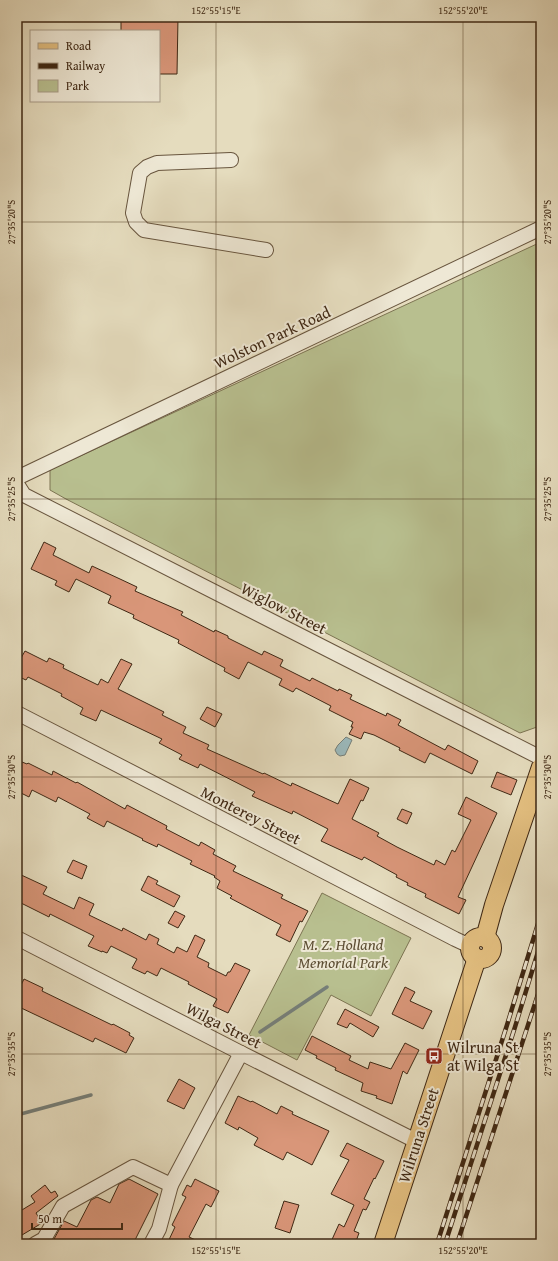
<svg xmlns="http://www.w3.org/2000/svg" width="558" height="1261" viewBox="0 0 558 1261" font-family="'Gentium Book Plus',serif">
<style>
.green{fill:#b8bf8f;stroke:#7c7452}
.water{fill:#9bb9bc;stroke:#767f79}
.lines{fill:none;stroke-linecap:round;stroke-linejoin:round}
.stream{stroke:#767f79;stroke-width:3.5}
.building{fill:#d99679;stroke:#3f2814}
.minor-casing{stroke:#68553e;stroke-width:16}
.major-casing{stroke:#3f2814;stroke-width:20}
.minor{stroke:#eee8d5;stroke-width:14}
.major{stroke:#e2be7f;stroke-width:18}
.rail-casing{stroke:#3f2814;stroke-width:4.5}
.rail{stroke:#eee8d5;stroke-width:3;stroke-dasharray:9;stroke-linecap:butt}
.ticks{fill:none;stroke:#3f2814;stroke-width:1;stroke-opacity:0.45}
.labels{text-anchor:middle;stroke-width:4;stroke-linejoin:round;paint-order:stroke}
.street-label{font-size:16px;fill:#3f2814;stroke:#eee8d5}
.park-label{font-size:16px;font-style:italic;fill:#5d4e33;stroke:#eee8d5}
.poi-label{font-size:16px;fill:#3f2814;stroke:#eee8d5;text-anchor:start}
.neatline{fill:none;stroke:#3f2814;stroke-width:1.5}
.ticks-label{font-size:10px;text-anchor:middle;fill:#3f2814}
</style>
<rect width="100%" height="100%" fill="#e5dcbe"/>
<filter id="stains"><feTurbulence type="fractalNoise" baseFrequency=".005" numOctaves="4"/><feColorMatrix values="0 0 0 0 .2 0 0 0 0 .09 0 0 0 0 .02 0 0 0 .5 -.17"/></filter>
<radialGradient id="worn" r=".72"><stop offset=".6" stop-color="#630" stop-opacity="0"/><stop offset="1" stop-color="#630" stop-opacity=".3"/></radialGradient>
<g class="green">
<polygon points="541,242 541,717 537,727 520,733 66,499 50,490 50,470"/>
<polygon points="322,893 411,938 371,1016 331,995 297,1060 249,1035"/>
</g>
<polygon class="water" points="346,737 352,740 345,755 340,756 337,754 335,750 338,745"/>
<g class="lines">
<g class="stream">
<polyline points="260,1032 327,987"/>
<polyline points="17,1115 91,1095"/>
</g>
</g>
<g class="building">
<polygon points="121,17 178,17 177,74 159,74 159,31 121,31"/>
<polygon points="44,542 56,548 53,555 89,573 92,566 120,579 137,587 135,591 183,612 181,615 214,632 215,630 228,636 228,638 262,655 264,651 283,660 280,666 310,681 312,678 338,691 339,689 352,695 350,699 386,716 387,713 401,720 398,725 445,750 448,745 478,761 472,774 430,753 425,763 399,750 400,748 374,735 364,732 361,739 349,734 353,727 351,727 353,722 329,710 331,706 296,688 293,692 279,685 282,679 248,662 239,679 224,671 225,668 178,643 179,640 133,618 134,615 108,603 111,596 76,579 69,592 55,585 57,581 31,569"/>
<polygon points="25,651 47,662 49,658 64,665 63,668 98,685 101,679 108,683 121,659 132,664 118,689 164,712 162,715 186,727 183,733 209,745 207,749 263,774 264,773 291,786 292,783 338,804 350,779 369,788 363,801 361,800 352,819 379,833 377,836 397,847 434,865 436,860 445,865 452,850 455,852 471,820 458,814 466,797 497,813 458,897 466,900 459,914 425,897 426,894 407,885 408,883 396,877 397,875 364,857 362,860 321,841 328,829 293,811 292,814 252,796 255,792 200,764 198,768 179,759 182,755 159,743 162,739 101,710 96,721 80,714 83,708 61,696 62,694 28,677 26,680 17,676 17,655 21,658"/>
<polygon points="207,707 222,714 215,727 200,719"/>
<polygon points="17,760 27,764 28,763 52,775 53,771 76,783 77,782 125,809 127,805 167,826 166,829 199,846 201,842 215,850 213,854 236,866 233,871 283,895 281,898 308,911 302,922 300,921 290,942 276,935 281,925 230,898 232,896 217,888 220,881 214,877 215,876 190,864 192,861 158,844 157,847 142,840 143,839 107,821 104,827 87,818 90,814 58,797 56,802 32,790 29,797 17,791"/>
<polygon points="497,772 517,780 511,795 491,787"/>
<polygon points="402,809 412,813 407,824 397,819"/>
<polygon points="73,860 87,866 82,879 67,872"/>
<polygon points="17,873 47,887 43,894 74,909 79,897 94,904 89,915 122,931 123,928 146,940 149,934 159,939 157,944 174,953 177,947 187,952 195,935 205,940 197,957 209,963 208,967 226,976 228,972 230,972 235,963 250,970 228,1013 213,1006 217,999 188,984 189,982 161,968 157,976 147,971 145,974 132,968 137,959 111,946 107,953 102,951 102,952 88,946 94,936 50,914 49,917 17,901"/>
<polygon points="148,876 158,881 156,884 180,896 174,907 141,890"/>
<polygon points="175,911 185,916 178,928 168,923"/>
<polygon points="24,979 43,988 42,991 112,1025 113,1024 130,1033 129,1035 134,1038 126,1053 95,1038 93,1042 17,1006 17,986 20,987"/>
<polygon points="405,987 415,992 410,1001 432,1011 423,1029 392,1014"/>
<polygon points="345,1009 379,1027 373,1037 350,1023 347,1028 337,1024"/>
<polygon points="312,1036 351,1056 349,1060 368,1069 370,1062 391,1069 405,1043 419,1050 407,1074 403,1071 392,1104 376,1098 377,1096 361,1091 363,1083 335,1070 336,1068 316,1058 317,1056 305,1050"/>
<polygon points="179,1079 195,1088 184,1109 167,1101"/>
<polygon points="238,1096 251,1102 252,1101 277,1114 281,1106 293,1112 292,1114 329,1131 312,1165 287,1152 283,1160 254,1145 258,1138 239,1127 238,1130 225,1123"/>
<polygon points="347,1143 384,1161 375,1179 374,1178 364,1199 370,1202 366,1210 363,1209 354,1231 359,1233 355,1244 330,1244 339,1224 344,1227 354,1205 331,1194 349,1160 340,1156"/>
<polygon points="129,1179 158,1194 133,1244 63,1244 54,1239 64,1221 77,1227 91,1200 97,1197 110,1203 119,1184"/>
<polygon points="195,1179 219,1191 211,1207 206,1204 189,1237 204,1244 167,1244 175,1227 172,1225 186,1197 182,1195 187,1185 191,1187"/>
<polygon points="45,1185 51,1193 55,1191 58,1196 36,1213 42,1223 17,1238 17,1213 35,1202 31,1196"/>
<polygon points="284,1201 299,1205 290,1233 275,1228"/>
</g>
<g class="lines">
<defs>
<g id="minor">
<polyline points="231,160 157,163 147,167 140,173 133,213 136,222 144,230 266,250"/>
<polyline points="17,478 541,228"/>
<polyline points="17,484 24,495 541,758"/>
<polyline points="17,713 455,939 470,946"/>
<polyline points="17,938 241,1053 416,1141"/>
<polyline points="35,1244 44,1239 63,1206 133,1167 171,1185"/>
<polyline points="151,1244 159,1229 171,1185 241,1053"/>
</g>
<g id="major">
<circle cx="481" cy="948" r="11"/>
<polyline points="485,938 494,905 541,767"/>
<polyline points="383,1244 477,958"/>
</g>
</defs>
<use href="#minor" class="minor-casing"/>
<use href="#major" class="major-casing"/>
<use href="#minor" class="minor"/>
<use href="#major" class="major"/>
<defs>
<g id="rail">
<polyline points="437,1244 507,1025 541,914"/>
<polyline points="445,1244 515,1027 541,942"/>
<polyline points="457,1244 541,985"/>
</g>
</defs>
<use href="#rail" class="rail-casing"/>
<use href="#rail" class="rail"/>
</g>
<path class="ticks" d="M216,17V1244M463,17V1244M17,222H541M17,499H541M17,777H541M17,1054H541"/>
<defs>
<symbol id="bus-square" viewBox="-11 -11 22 22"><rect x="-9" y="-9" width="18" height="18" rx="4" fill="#8f2418" stroke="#eee8d5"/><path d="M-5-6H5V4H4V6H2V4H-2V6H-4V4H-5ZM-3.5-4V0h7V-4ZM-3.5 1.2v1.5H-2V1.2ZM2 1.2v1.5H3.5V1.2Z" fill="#fff"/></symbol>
</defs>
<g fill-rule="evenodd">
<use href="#bus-square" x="424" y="1046" width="20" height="20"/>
</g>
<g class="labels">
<g class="street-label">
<text transform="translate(272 337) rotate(-25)" y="6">Wolston Park Road</text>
<text transform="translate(284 608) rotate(27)" y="6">Wiglow Street</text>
<text transform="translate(251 815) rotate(27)" y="6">Monterey Street</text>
<text transform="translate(224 1025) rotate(27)" y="6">Wilga Street</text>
<text transform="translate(418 1135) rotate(-72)" y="6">Wilruna Street</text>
</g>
<g class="park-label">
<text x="343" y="950">M. Z. Holland<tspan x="343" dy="18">Memorial Park</tspan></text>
</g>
<g class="poi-label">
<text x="447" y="1053">Wilruna St<tspan x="447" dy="18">at Wilga St</tspan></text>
</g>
</g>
<rect width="558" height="1261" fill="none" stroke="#e5dcbe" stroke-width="44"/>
<rect x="30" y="30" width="130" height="72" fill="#eee8d5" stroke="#a89b88"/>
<rect x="38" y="43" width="20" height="6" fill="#e2be7f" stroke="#a89b88"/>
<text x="66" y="50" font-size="12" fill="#3f2814">Road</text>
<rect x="38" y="63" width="20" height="6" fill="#3f2814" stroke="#a89b88"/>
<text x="66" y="70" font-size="12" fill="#3f2814">Railway</text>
<rect x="38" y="80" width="20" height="12" fill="#b8bf8f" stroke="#a89b88"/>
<text x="66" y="90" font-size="12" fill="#3f2814">Park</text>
<path d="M32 1223v6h90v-6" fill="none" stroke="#3f2814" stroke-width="2"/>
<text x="38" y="1223" font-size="12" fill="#3f2814" stroke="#eee8d5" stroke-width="3" paint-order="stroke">50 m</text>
<rect x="22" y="22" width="514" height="1217" class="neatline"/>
<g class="ticks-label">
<text x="216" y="14">152°55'15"E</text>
<text x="463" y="14">152°55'20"E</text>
<text transform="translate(11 222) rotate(-90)" y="4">27°35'20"S</text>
<text transform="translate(547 222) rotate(-90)" y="4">27°35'20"S</text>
<text transform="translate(11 499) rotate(-90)" y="4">27°35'25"S</text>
<text transform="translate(547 499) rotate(-90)" y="4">27°35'25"S</text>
<text transform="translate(11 777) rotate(-90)" y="4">27°35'30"S</text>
<text transform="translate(547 777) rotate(-90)" y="4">27°35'30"S</text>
<text transform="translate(11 1054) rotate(-90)" y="4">27°35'35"S</text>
<text transform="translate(547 1054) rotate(-90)" y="4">27°35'35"S</text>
<text x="216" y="1254">152°55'15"E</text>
<text x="463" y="1254">152°55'20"E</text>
</g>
<rect width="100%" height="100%" filter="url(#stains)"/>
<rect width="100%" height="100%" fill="url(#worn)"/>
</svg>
